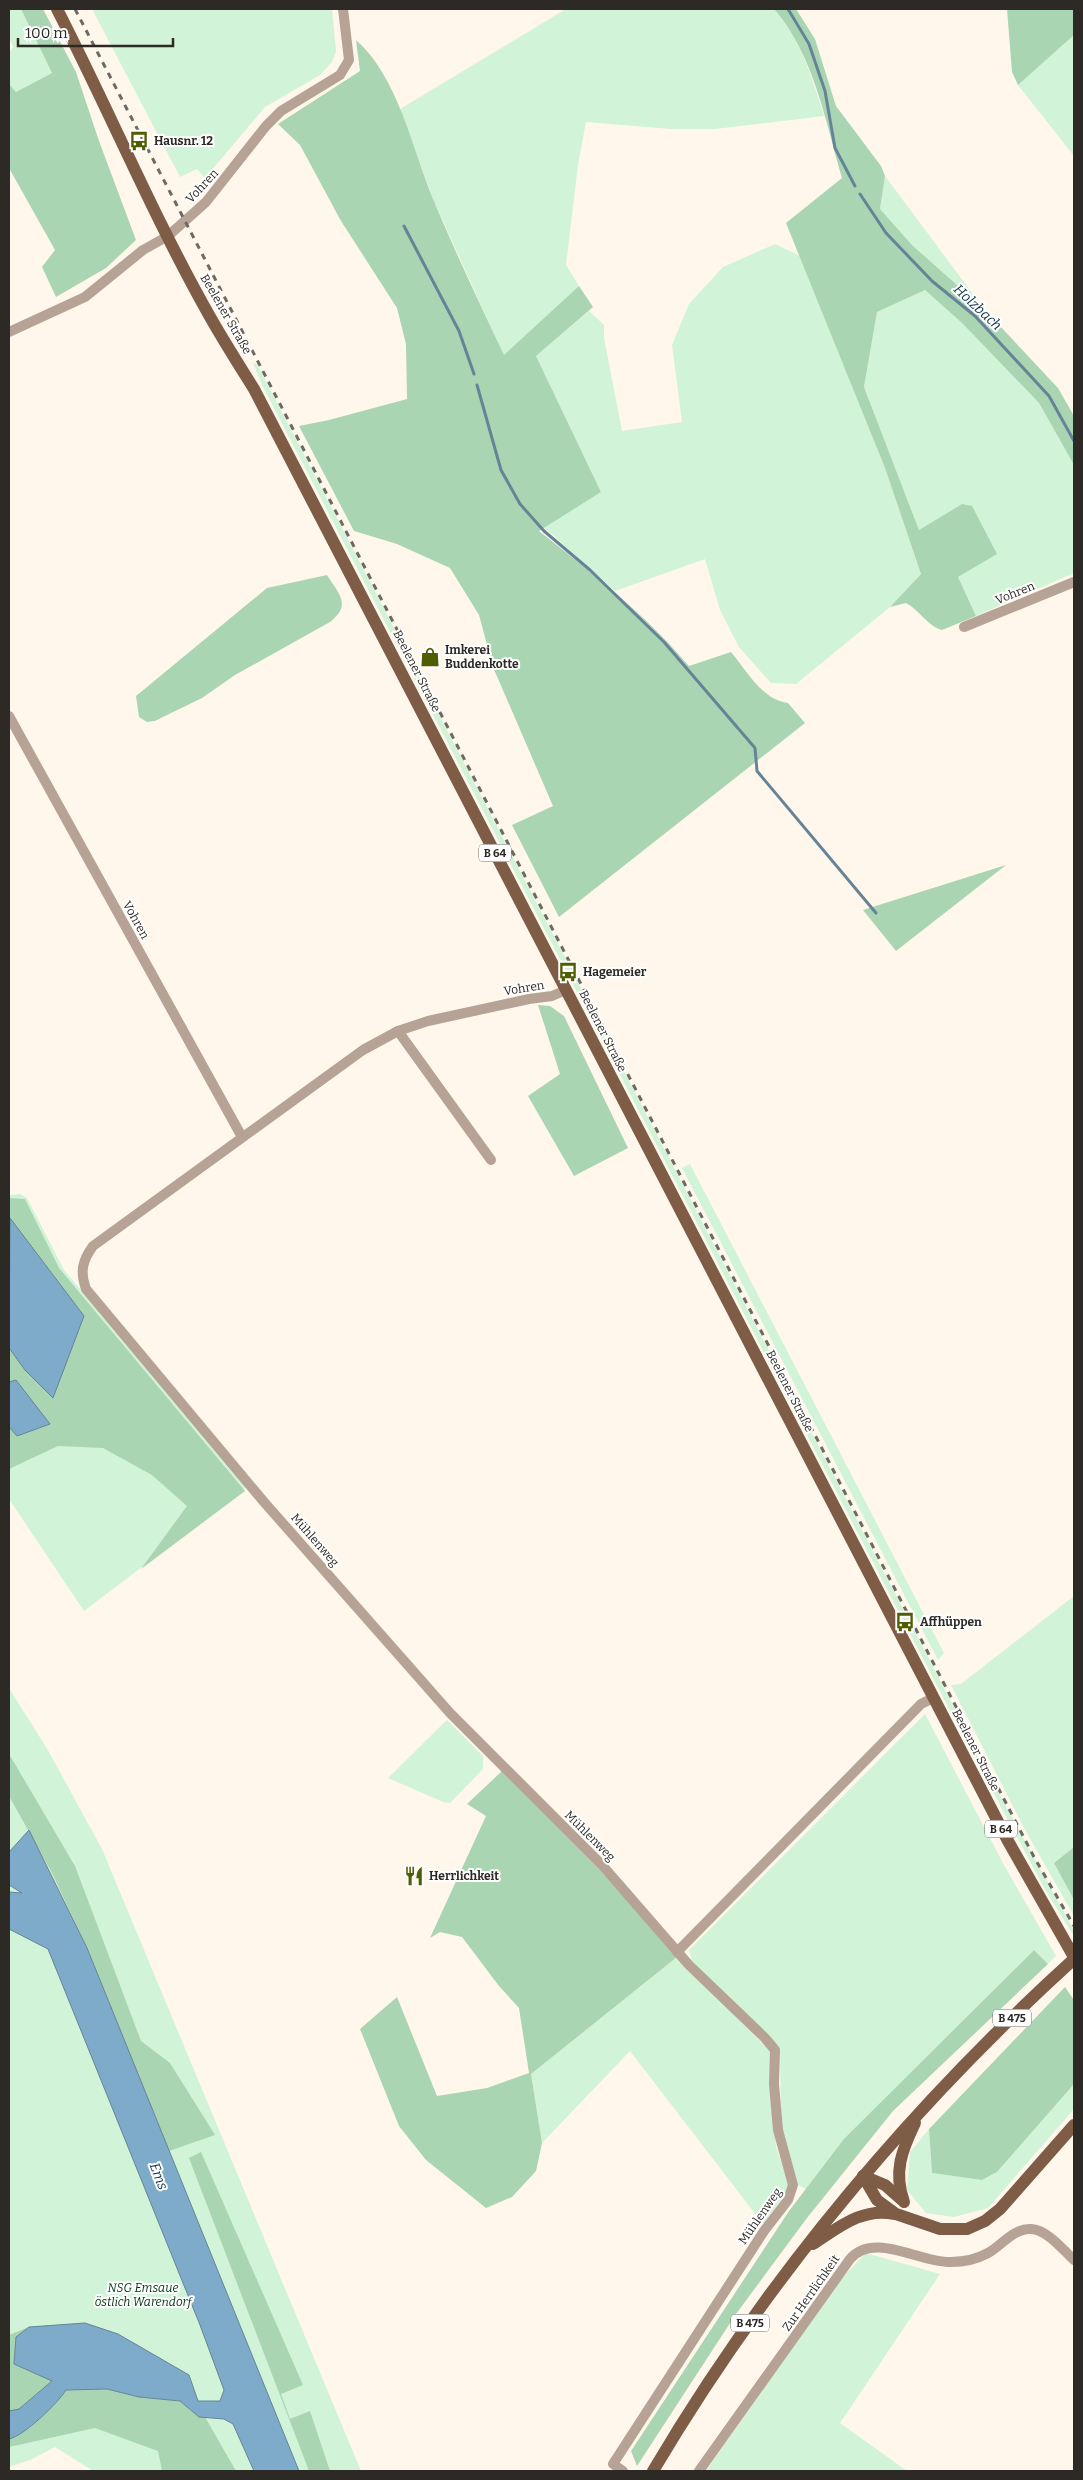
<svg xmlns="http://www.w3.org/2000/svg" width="1083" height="2480" viewBox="0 0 1083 2480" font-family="Bitter,serif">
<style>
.green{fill:#d1f3d7}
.forest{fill:#aad5b2}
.water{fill:#7eabc9;stroke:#668498}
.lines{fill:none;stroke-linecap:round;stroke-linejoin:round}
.stream{stroke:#668498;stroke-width:3}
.minor{stroke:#b6a396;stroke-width:10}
.major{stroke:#7e5c46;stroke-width:12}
.rail{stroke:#6e6963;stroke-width:3;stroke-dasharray:6 6;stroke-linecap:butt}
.labels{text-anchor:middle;stroke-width:4;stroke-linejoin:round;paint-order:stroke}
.shield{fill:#fff;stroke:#6c6a66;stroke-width:1}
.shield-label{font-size:11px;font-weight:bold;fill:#2d2a25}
.poi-label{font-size:12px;font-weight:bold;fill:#2d2a25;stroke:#fff;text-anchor:start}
.street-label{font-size:12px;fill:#2d2a25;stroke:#fff}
.park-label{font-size:12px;font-style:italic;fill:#003313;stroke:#fff}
.water-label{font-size:14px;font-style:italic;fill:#11364c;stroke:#fff}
</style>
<rect width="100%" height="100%" fill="#fff7ec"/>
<g class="green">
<polygon points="9,9 21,9 52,73 16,92 9,84 9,53 13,47 9,37"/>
<polygon points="92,9 332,9 336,51 332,62 320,75 265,107 205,178 197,169 180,177"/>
<path d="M566,9H774C801,40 812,77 824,116L715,129H671L586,122L578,165L566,265L579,286L504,356L433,199L400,109Z"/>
<polygon points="1074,35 1074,156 1018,85"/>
<polygon points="885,176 984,309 912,245 880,209"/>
<polygon points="775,244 800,256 885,468 921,574 890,607 796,684 771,683 739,647 720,610 705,559 615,591 544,527 601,492 536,356 589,311 604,325 604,338 622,431 682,422 672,345 689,304 723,267"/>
<polygon points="925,290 963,324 1039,403 1074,465 1074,573 976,616 958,577 996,554 962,504 919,530 864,387 877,312"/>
<polygon points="253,363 257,364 997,1790 1074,1930 1074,1936 1047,1893 972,1753 262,385"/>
<polygon points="690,1164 944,1653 938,1660 682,1168"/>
<polygon points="20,1194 27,1198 64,1270 247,1487 84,1611 9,1499 9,1195"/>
<polygon points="1074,1596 1074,1847 1054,1863 1074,1900 1074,1916 1024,1828 951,1685 961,1684"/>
<polygon points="9,1688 49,1752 102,1849 361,2471 179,2471 159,2454 162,2471 93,2471 55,2447 30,2460 9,2467"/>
<polygon points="925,1714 1004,1865 1056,1956 1048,1964 1034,1950 845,2139 806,2189 798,2185 784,2145 781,2124 780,2049 692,1961 689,1950"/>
<polygon points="447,1720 483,1756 483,1769 450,1803 443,1802 388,1778"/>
<polygon points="677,1957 770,2051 776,2147 789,2183 784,2196 763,2224 630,2051 542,2143 531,2074"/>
<polygon points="1074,2084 1074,2109 988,2208 954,2217 926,2213 907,2190 910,2152 929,2129 932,2173 982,2180 997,2172"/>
<polygon points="866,2253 940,2274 840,2423 907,2471 706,2471 840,2280"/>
</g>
<g class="forest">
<polygon points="21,9 43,9 76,72 99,141 136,240 106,268 56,297 42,267 55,250 9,168 9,84 16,92 52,73"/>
<path d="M774,9H796L815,39L836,106L881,166L885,176L880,209L912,245L984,309L1058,388L1074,416V465L1039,403L963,324L925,290L877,312L864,387L919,530L962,504L972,506L997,554L958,577L976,616L942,630C929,627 919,610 906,603L890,607L921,574L885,468L786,223L842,178C825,120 814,55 774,9Z"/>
<polygon points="1007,9 1074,9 1074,35 1018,85 1012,72"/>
<path d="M356,40C398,77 412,148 433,199C455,252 480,304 504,355L579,286L593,307L536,356L601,492L539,531C592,573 645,614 689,666L731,652C747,671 762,700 788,703L805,723L559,917L512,825L553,806L493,667L479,615L450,568L397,544L354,531L299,426L329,420L407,399L406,344L397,308L341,221L300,145L278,124L360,71Z"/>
<path d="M327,575C339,594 352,605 330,622L235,675L202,698L169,714L155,721L147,722L139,717L136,696L267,588Z"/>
<polygon points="1006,865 896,951 863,910"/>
<polygon points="538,1005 550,1006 564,1016 628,1148 574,1176 528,1096 560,1074"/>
<polygon points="9,1198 25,1199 59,1268 245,1491 141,1569 187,1506 152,1475 103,1448 58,1446 9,1469 9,1427 17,1436 16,1380 9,1382 9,1348 25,1370 10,1219 9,1223"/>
<polygon points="9,1754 75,1866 141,2041 170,2063 215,2135 169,2151 87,1948 52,1873 9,1796"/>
<polygon points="502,1771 598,1868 677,1957 531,2074 542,2143 536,2171 512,2197 486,2208 426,2160 399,2126 360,2029 397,1997 437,2096 487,2088 529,2073 519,2008 499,1986 462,1937 440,1932 430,1938 486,1816 467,1804"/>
<polygon points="1074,1847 1074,1900 1054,1863"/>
<polygon points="1034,1950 1048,1964 893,2111 807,2218 736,2314 637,2466 631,2451 789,2211 844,2139"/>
<polygon points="1065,1987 1074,2000 1074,2084 997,2172 982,2180 932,2173 929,2129"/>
<polygon points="201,2152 303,2385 281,2394 290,2419 310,2411 330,2471 309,2471 189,2158"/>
<polygon points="29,2327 16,2337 45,2377 52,2381 19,2409 9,2411 9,2335"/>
<path d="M66,2389H107L139,2397L180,2401L199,2417H205L236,2471H162L158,2451L95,2428L9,2447V2439C24,2436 58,2403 66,2389Z"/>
</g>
<g class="water">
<polygon points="10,1218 84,1316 53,1398 25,1370 9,1348"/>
<polygon points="16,1380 50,1424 17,1436 9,1427 9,1382"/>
<path d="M29,1830L87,1948L299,2471H254L233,2424L224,2419L199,2417L180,2401L139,2397L107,2389L66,2390C58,2403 24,2436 9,2439V2411L19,2409L52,2381L14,2364L16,2337L29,2327L85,2323L118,2334L189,2375L198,2401H220L224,2390L200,2325L48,1949L9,1929V1892L22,1893L9,1885V1852Z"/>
</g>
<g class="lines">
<g class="stream">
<polyline points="788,9 809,44 825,91 835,148 855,186"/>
<polyline points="860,194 886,233 932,281 975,316 1049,396 1074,441"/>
<polyline points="404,226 459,331 474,374"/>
<polyline points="477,385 501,470 520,504 544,531 590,570 664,642 755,748 757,771 876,913"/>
</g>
<g class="minor">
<polyline points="9,332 85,297 143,250 168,236 206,202 266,126 281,111 340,75 349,60 343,9"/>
<polyline points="964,627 1074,582"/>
<polyline points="9,716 242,1137"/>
<path d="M566,990L552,996L529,999L428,1021L398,1031L363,1050L93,1246C82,1261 80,1272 86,1289L264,1502L450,1713L602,1865L689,1965L765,2038L775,2050L774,2084L778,2130L793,2185L788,2200L764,2231L613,2464L623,2471"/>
<polyline points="398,1031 491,1160"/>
<polyline points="677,1952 921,1704 933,1698"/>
<path d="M699,2471L850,2259C874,2231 920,2263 951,2262C964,2262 977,2259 988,2253C1002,2245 1014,2228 1031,2229C1048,2230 1063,2250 1074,2260"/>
</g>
<g class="major">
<path d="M57,9C109,110 153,216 209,315C223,340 239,365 254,389L1008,1841L1074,1957"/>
<polyline points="863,2176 877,2200 896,2214 940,2229 967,2229 985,2221 1000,2209 1074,2125"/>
<polyline points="863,2176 885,2185 902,2200"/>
<path d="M904,2202C893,2172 902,2150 915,2123"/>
<path d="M813,2244C838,2228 862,2207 894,2214"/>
<path d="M653,2471C766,2280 910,2108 1074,1959"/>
</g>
<polyline class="rail" points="75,9 1034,1857 1074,1926"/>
</g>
<defs>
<symbol id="bus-bare" viewBox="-9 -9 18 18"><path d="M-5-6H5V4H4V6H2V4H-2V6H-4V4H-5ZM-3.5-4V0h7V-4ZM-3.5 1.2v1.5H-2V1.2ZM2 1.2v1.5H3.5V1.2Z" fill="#4e5e00" stroke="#fff" stroke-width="2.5" paint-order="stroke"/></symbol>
<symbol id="shop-bare" viewBox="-9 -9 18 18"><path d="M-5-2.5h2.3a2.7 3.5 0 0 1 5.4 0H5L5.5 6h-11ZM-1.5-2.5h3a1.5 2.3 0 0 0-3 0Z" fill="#4e5e00" stroke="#fff" stroke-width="2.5" paint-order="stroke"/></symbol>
<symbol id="restaurant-bare" viewBox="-9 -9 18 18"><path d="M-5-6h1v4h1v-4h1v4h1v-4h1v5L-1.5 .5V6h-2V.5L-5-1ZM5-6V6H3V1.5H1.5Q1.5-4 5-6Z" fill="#4e5e00" stroke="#fff" stroke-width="2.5" paint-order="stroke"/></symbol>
</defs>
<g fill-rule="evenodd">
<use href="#bus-bare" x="125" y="127" width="28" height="28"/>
<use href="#shop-bare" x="416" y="643" width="28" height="28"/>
<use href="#bus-bare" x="554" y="958" width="28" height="28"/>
<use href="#bus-bare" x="891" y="1608" width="28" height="28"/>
<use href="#restaurant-bare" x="400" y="1862" width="28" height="28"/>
</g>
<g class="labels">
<g class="shield">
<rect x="479" y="844.5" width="32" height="17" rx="4"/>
<rect x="985" y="1820.5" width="32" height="17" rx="4"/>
<rect x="993" y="2009.5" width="38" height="17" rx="4"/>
<rect x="731" y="2314.5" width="38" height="17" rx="4"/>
</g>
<g class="shield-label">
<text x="495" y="857">B 64</text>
<text x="1001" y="1833">B 64</text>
<text x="1012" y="2022">B 475</text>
<text x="750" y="2327">B 475</text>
</g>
<g class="poi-label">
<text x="154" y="145">Hausnr. 12</text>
<text x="445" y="654">Imkerei<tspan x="445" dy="14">Buddenkotte</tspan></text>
<text x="583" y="976">Hagemeier</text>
<text x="920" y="1626">Affhüppen</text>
<text x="429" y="1880">Herrlichkeit</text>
</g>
<g class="street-label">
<text transform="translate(202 186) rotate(-47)" y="4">Vohren</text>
<text transform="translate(226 314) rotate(60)" y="4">Beelener Straße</text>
<text transform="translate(1015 593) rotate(-22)" y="4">Vohren</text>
<text transform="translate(417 671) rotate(63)" y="4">Beelener Straße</text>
<text transform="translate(136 920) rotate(61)" y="4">Vohren</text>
<text transform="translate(524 988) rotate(-9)" y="4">Vohren</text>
<text transform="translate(603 1031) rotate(63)" y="4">Beelener Straße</text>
<text transform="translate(790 1391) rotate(63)" y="4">Beelener Straße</text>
<text transform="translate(315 1540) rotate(49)" y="4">Mühlenweg</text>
<text transform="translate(976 1750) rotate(63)" y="4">Beelener Straße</text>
<text transform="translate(590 1836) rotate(45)" y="4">Mühlenweg</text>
<text transform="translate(760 2216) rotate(-55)" y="4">Mühlenweg</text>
<text transform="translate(811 2293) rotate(-55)" y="4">Zur Herrlichkeit</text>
</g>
<g class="park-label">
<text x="143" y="2292">NSG Emsaue<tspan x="143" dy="14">östlich Warendorf</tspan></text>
</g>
<g class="water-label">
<text transform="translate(978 307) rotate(43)" y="5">Holzbach</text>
<text transform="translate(159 2176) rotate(69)" y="5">Ems</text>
</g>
</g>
<rect width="1083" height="2480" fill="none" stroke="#2d2a25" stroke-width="20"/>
<path d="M18 38v8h155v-8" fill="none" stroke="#2d2a25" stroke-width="2.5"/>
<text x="25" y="38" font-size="15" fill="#2d2a25" stroke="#ffffff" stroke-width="4" paint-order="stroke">100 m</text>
</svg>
